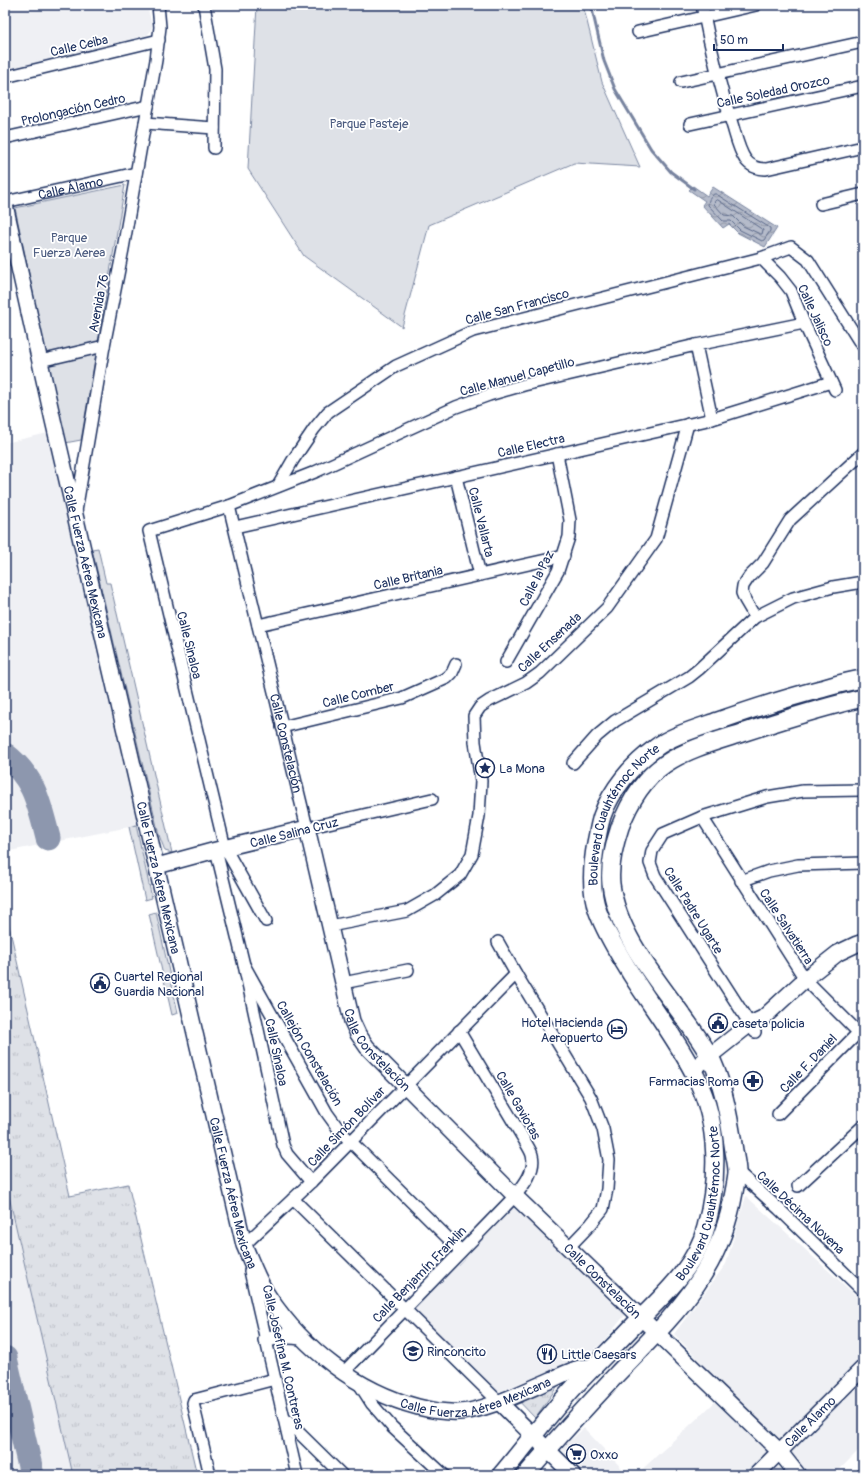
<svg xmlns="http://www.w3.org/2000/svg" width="868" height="1480" viewBox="0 0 868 1480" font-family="Pangolin,sans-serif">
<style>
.built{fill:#eff0f4}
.grass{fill:url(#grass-tufts);stroke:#7c88a2}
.green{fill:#dee1e7;stroke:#7c88a2}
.water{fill:url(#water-waves);stroke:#77839f}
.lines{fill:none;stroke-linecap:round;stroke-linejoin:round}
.shore{stroke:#596789;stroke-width:1}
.stream{stroke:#77839f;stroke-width:3}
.taxiway{stroke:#8d97ae;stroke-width:25}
.street-casing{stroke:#1b2f5e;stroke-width:14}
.secondary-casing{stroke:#1b2f5e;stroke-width:18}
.primary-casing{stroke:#1b2f5e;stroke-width:20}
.street{stroke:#fff;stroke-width:11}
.secondary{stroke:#fff;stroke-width:15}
.primary{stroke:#fff;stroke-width:17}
.labels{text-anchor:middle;stroke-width:3.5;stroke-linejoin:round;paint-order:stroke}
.street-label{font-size:13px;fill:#1b2f5e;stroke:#fff}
.park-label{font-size:13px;fill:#4c5c80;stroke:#fff}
.poi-label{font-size:13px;fill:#1b2f5e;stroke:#fff;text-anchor:start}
</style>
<defs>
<pattern id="grass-tufts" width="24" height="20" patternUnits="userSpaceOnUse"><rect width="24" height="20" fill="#dee1e7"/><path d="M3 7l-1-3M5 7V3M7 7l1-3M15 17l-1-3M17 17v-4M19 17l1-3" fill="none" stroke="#bec1c9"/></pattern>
<pattern id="water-waves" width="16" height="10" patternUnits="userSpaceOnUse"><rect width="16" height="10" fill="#b5bbca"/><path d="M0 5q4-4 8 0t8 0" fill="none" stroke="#9298a7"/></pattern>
</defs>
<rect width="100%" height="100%" fill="#fff"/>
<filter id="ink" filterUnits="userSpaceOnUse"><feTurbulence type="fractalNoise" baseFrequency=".025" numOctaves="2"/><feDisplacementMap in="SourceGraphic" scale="8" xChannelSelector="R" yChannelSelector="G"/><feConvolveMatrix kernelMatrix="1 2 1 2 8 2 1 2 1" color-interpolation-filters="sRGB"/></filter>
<g filter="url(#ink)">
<g class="built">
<polygon points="5,5 147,5 152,26 150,32 147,35 5,70"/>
<polygon points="48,433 139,825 5,852 5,443"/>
<polygon points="5,908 70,1196 128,1184 197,1475 5,1475"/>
<polygon points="746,1196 863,1302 863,1446 834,1475 636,1475 728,1390 674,1334 726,1264"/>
<polygon points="513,1206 625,1315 603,1342 594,1350 585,1356 498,1392 412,1307"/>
<polygon points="584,1428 628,1475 586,1475 561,1449"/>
</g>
<g class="grass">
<polygon points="5,908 70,1196 128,1184 197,1475 73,1475 5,1179"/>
<polygon points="567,1373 535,1418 514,1396"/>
</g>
<g class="green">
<polygon points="257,5 583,5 602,82 640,167 574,163 429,225 402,327 304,256 248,169"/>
<polygon points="125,185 81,440 65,443 15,208"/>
<polygon points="98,548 106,583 110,583 172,853 165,851 159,835 92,549"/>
<polygon points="136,825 152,898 145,900 129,827"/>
<polygon points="156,912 178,1013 172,1015 149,914"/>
<polygon points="254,1278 286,1329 280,1328 269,1329"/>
</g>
<polygon class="water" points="693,186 707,196 713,187 777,228 765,247 738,233 729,224 723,228 702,205 705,201 689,190"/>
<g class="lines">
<g class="shore">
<polygon points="714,194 716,194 770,228 770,231 764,240 762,241 740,230 731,221 723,221 708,205 709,200"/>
<polygon points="718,200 763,230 762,234 760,234 743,226 733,216 724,215 714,204 715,201"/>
</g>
<polyline class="stream" points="591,5 604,61 615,89 651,149 671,172 694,189"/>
<g class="taxiway">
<path d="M5,755C35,778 39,804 48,838"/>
<polyline points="5,1358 32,1475"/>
</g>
<defs>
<g id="street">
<polyline points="204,5 215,69 214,148"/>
<path d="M702,5C710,46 720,87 733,127C736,137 739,150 745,159C750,166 756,169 766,169L863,147"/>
<polyline points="638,32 756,5"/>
<polyline points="5,77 159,40"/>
<polyline points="681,82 863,42"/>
<polyline points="145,123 214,128"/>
<polyline points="690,124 863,86"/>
<polyline points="5,138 148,106"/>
<path id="s1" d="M5,202L136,173"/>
<polyline points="821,204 863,194"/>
<polyline points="761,258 780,277 791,291 804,323 835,390"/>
<polyline points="696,345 712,419"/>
<polyline points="40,361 104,346"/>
<polyline points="456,477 480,575"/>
<polyline points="278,486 293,460 314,429 328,412 396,366 473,331 761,258 791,247 808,260 859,341 863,346"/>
<path id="s2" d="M229,506L307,828L432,799"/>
<polyline points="76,511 104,346 123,249 156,60 160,27 158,5"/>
<polyline points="235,527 712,419 831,382"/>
<polyline points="755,617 745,600 742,593 743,586 749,577 763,563 790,520 863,453"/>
<polyline points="258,625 564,556"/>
<polyline points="506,662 558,571 569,537 570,520 557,454"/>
<polyline points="282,727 402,698 447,678 452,673 456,664"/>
<polyline points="573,763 597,736 615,721 689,677 699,669 755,617 793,598 833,587 863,582"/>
<polyline points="702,817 805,979 863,1037"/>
<polyline points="216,850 244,965 283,1145 287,1154 311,1182"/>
<polyline points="741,881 769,871 798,865 863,863"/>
<polyline points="266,921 225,848 149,531 229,506 315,472 456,407 489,395 524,385 696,345 804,323"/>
<polyline points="330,926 407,911 435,895 460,875 472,854 479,816 481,781 475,742 474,716 480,707 489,701 526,683 540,673 607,608 656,539 688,424"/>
<polyline points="498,942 516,974 591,1098 603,1129 609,1160 607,1189 603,1209 591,1224 569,1247"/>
<polyline points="244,965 327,1113 340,1131 461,1251"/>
<polyline points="343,983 408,970"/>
<polyline points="755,1032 655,876 650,863 652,851 663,834 702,817 767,797 803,791 863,790"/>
<polyline points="778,1114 858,1033"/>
<polyline points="737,1171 779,1209 863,1291"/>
<polyline points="798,1186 863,1126"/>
<polyline points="293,1199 499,1402"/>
<polyline points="246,1251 244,1245 311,1182 516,974"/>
<polyline points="250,1271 297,1475"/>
<path d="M343,1373L515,1196C524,1185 536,1170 532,1155C531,1151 528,1147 526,1143L459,1031"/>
<polyline points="358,1382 372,1404 392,1427 444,1475"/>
<polyline points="285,1419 342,1475"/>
<polyline points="210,1475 193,1403 194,1400 275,1379"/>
</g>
<g id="secondary">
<path id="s3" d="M5,205L53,420L244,1245C252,1263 258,1281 269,1297C304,1349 357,1391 418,1407C434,1411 452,1414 469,1411C498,1405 525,1391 551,1380C559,1376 568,1372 576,1369C582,1367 589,1367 594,1366"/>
<path id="s4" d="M157,866L216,850L307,828L352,1021L358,1034L367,1047L515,1196L779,1451L798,1475"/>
<polyline points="692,1070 750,1024 763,1018 805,979 838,953 857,944 863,942"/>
<path d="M266,1340C278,1335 288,1335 301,1337"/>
<polyline points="499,1402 573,1475"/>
<path id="s5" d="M756,1475L863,1368"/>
</g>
<g id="primary">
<path id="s6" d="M501,1475C526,1445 550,1413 577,1384C597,1363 617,1343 637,1322C664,1295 697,1265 706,1227C719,1178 719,1125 697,1079C679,1042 653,1009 631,974C619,954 606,934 598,912C590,891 592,865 596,843C598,834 599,825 602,816C611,790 632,765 654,749C670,736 698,728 718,721C752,709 786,698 821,689C835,685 848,681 863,679"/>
<path d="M526,1475C555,1440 586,1407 617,1374C672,1317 720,1274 734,1192C735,1186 737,1178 737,1172C737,1165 735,1158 734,1151C730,1122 723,1080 709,1055C678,1001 619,947 611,884C609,865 614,845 620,827C629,803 643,779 665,764C687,749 717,741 742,733C782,720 822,707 863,698"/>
</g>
</defs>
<use href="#street" class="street-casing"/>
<use href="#secondary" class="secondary-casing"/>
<use href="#primary" class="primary-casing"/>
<use href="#street" class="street"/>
<use href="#secondary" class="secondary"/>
<use href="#primary" class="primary"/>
</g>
</g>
<defs>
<symbol id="sight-ring" viewBox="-11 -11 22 22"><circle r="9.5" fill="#fff" stroke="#1b2f5e" stroke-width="1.5"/><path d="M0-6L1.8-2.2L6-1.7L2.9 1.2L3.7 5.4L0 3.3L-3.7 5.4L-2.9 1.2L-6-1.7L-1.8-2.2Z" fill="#1b2f5e"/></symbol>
<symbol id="civic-ring" viewBox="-11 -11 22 22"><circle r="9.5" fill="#fff" stroke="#1b2f5e" stroke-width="1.5"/><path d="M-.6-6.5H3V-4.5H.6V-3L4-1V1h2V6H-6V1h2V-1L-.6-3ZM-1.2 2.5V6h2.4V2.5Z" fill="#1b2f5e"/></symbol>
<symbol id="hotel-ring" viewBox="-11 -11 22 22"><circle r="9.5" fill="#fff" stroke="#1b2f5e" stroke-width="1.5"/><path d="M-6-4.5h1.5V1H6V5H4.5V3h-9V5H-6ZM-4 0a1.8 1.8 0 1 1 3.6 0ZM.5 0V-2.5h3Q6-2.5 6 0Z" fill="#1b2f5e"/></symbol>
<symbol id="pharmacy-ring" viewBox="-11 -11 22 22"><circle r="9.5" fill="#fff" stroke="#1b2f5e" stroke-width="1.5"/><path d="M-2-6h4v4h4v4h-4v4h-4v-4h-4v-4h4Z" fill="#1b2f5e"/></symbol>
<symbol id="school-ring" viewBox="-11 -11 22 22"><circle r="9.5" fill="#fff" stroke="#1b2f5e" stroke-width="1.5"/><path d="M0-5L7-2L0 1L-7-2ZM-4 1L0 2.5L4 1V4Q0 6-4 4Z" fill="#1b2f5e"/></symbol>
<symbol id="restaurant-ring" viewBox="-11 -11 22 22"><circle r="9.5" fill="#fff" stroke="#1b2f5e" stroke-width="1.5"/><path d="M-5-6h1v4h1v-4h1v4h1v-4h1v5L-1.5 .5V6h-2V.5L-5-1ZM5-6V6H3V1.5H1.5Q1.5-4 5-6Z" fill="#1b2f5e"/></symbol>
<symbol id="supermarket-ring" viewBox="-11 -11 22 22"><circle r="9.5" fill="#fff" stroke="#1b2f5e" stroke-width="1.5"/><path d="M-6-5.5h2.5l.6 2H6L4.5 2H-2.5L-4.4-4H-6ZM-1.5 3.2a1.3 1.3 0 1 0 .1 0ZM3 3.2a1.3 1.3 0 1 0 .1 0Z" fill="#1b2f5e"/></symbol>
</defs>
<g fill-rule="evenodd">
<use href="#sight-ring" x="474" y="757" width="22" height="22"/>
<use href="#civic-ring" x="89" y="972" width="22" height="22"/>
<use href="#civic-ring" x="707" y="1012" width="22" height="22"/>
<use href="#hotel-ring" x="606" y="1018" width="22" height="22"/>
<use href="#pharmacy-ring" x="742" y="1070" width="22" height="22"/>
<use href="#school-ring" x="402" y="1340" width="22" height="22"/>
<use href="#restaurant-ring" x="536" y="1343" width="22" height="22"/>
<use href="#supermarket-ring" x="565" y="1443" width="22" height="22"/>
</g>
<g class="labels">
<g class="street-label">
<text transform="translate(79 45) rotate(-13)" y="5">Calle Ceiba</text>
<text transform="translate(773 91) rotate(-12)" y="5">Calle Soledad Orozco</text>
<text transform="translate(73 109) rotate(-13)" y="5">Prolongación Cedro</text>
<text dy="5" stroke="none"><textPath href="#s1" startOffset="67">Calle Álamo</textPath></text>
<text transform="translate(98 303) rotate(-79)" y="5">Avenida 76</text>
<text transform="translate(517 306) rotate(-15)" y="5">Calle San Francisco</text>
<text transform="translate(816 315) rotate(65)" y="5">Calle Jalisco</text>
<text transform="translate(517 376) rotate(-15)" y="5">Calle Manuel Capetillo</text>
<text transform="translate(531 445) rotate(-13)" y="5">Calle Electra</text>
<text transform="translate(482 522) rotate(76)" y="5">Calle Vallarta</text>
<text dy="5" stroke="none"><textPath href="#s3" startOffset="366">Calle Fuerza Aérea Mexicana</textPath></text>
<text transform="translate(408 577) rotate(-13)" y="5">Calle Britania</text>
<text transform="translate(536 578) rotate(-63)" y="5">Calle la Paz</text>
<text transform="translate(549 642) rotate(-43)" y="5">Calle Ensenada</text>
<text transform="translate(190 645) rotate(76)" y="5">Calle Sinaloa</text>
<text transform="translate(358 694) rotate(-14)" y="5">Calle Comber</text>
<text dy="5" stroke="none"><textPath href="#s2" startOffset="244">Calle Constelación</textPath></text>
<text dy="5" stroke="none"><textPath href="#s6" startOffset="777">Boulevard Cuauhtémoc Norte</textPath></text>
<text transform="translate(294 832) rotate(-14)" y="5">Calle Salina Cruz</text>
<text dy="5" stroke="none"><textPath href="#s3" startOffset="690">Calle Fuerza Aérea Mexicana</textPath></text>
<text transform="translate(694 910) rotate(58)" y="5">Calle Padre Ugarte</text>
<text transform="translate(787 926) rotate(57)" y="5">Calle Salvatierra</text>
<text dy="5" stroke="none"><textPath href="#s4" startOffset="391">Calle Constelación</textPath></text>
<text transform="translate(277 1052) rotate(78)" y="5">Calle Sinaloa</text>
<text transform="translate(310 1053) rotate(60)" y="5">Callejón Constelación</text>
<text transform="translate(808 1063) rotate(-46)" y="5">Calle F. Daniel</text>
<text transform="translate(519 1105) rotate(60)" y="5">Calle Gaviotas</text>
<text transform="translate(346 1126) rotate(-46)" y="5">Calle Simón Bolívar</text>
<text dy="5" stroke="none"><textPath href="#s3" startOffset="1014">Calle Fuerza Aérea Mexicana</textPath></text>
<text dy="5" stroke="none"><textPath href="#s6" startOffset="345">Boulevard Cuauhtémoc Norte</textPath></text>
<text transform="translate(801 1212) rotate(43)" y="5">Calle Décima Novena</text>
<text transform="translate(419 1274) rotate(-46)" y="5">Calle Benjamín Franklin</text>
<text dy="5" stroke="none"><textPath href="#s4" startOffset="715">Calle Constelación</textPath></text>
<text transform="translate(284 1357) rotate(77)" y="5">Calle Josefina M. Contreras</text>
<text dy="5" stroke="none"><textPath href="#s3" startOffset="1374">Calle Fuerza Aérea Mexicana</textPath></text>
<text dy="5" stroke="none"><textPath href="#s5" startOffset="76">Calle Álamo</textPath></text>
</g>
<g class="park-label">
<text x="369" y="128">Parque Pasteje</text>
<text x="69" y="242">Parque<tspan x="69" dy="15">Fuerza Aerea</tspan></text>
</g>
<g class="poi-label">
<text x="499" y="773">La Mona</text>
<text x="114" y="981">Cuartel Regional<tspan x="114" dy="15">Guardia Nacional</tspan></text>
<text x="603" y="1027" text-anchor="end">Hotel Hacienda<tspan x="603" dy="15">Aeropuerto</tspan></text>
<text x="732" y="1028">caseta policia</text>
<text x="739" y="1086" text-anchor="end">Farmacias Roma</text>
<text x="427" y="1356">Rinconcito</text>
<text x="561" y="1359">Little Caesars</text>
<text x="590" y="1459">Oxxo</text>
</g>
</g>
<rect width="868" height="1480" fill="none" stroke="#fff" stroke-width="20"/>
<rect x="10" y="10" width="848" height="1460" fill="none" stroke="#1b2f5e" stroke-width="1.5" filter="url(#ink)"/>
<path d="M714 44v6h69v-6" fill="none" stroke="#1b2f5e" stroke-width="2"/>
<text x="720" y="44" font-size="12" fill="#1b2f5e" stroke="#ffffff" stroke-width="3" paint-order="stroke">50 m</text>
</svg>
